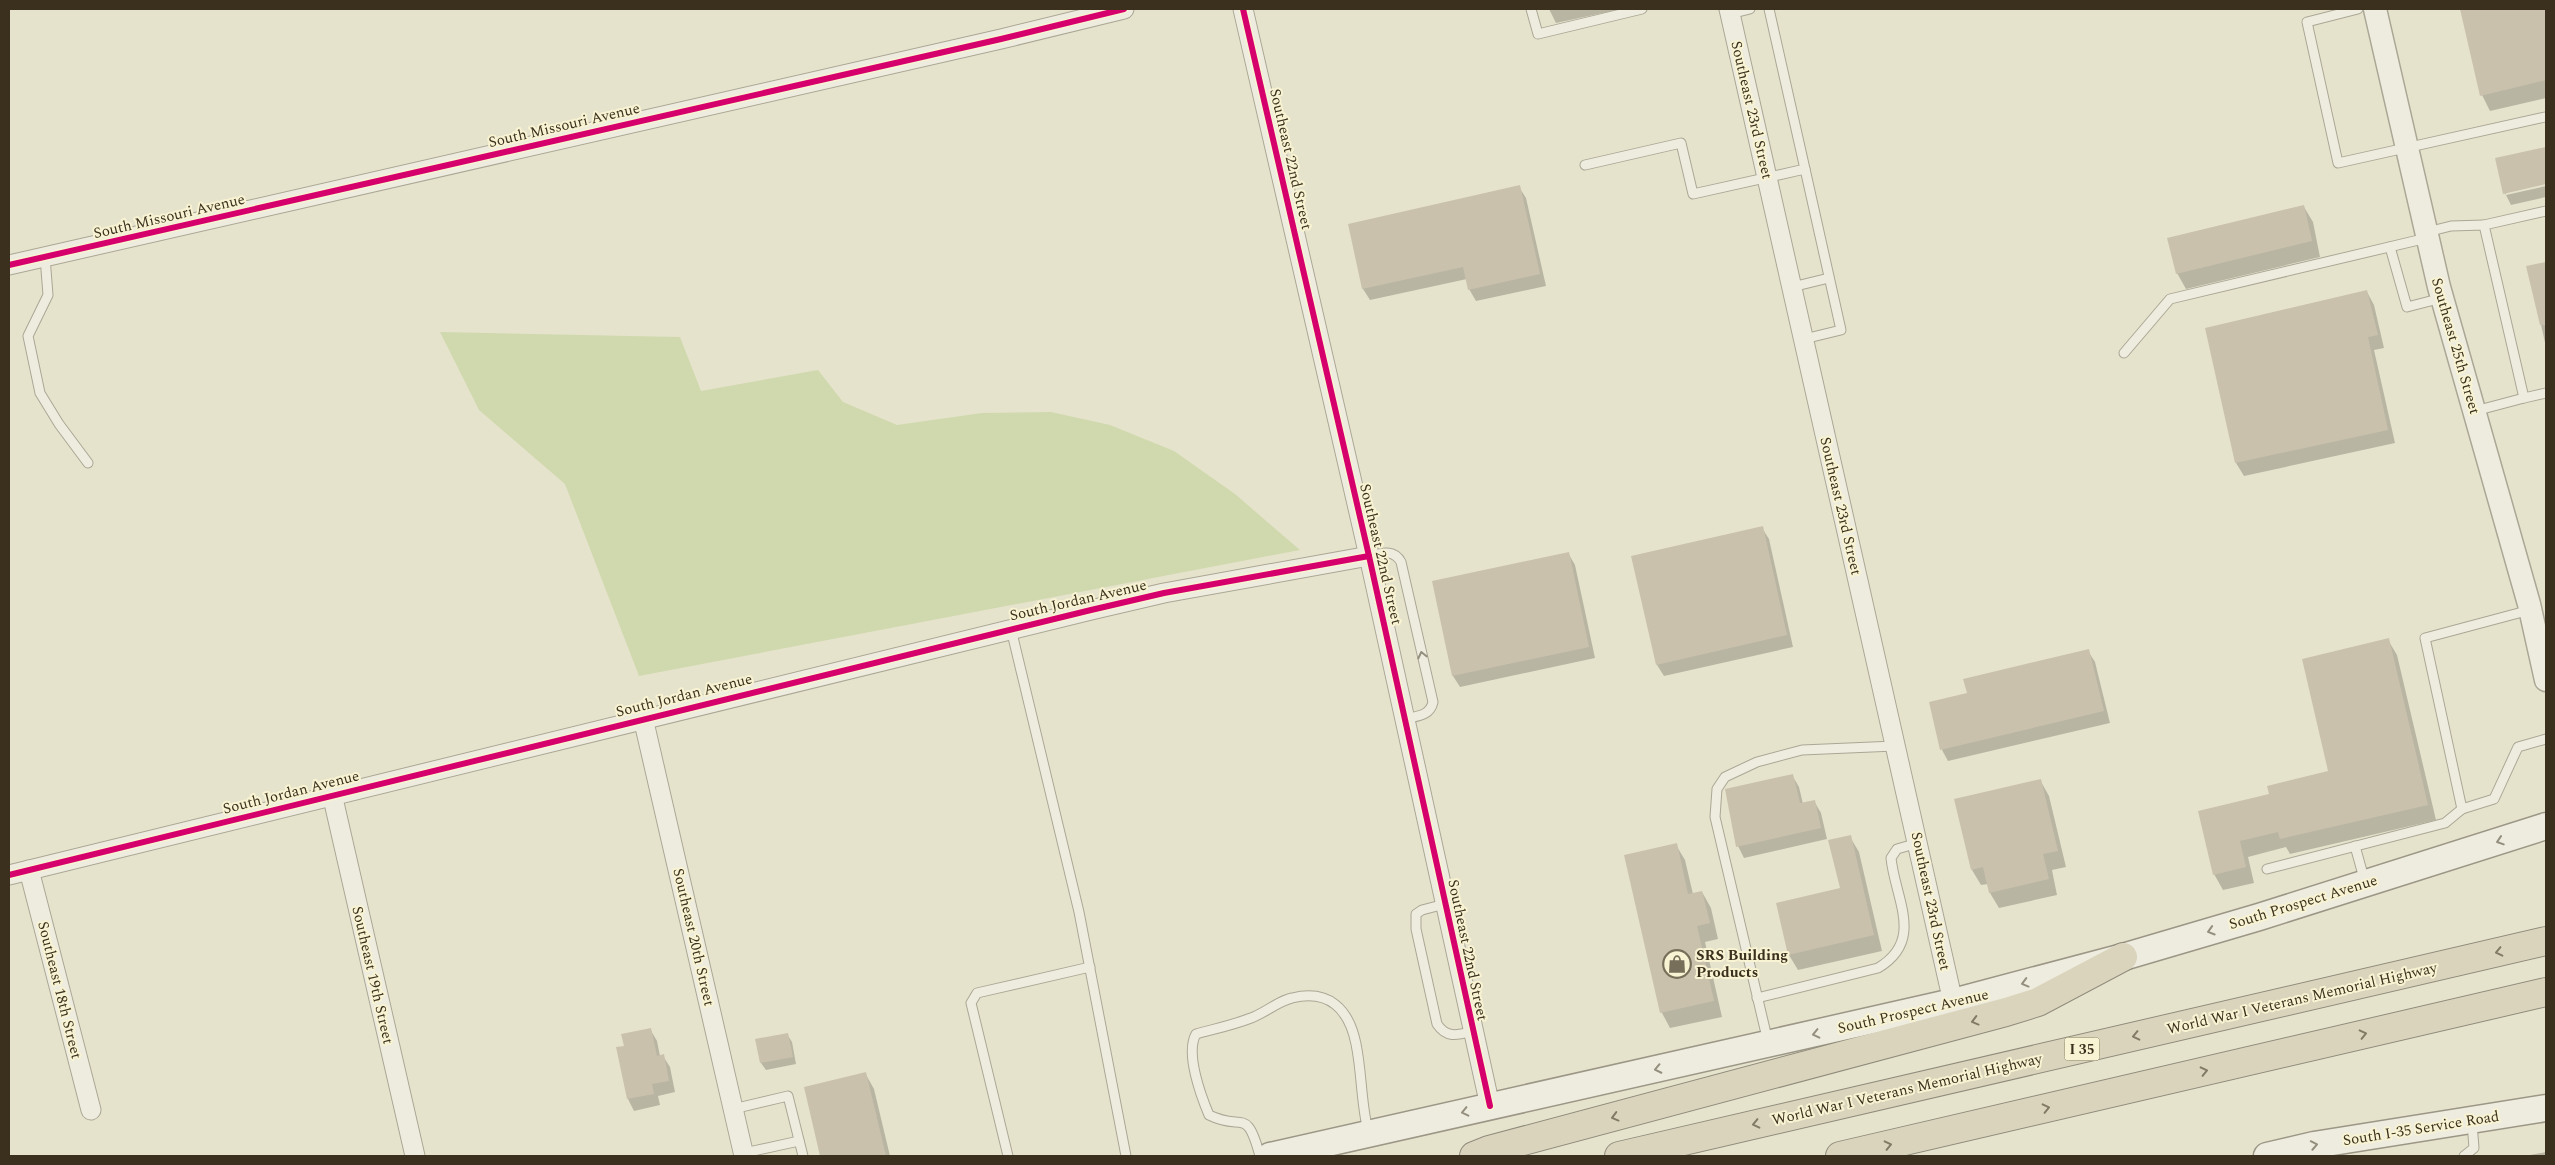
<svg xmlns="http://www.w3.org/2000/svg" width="2555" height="1165" viewBox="0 0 2555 1165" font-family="Spectral,serif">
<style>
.green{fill:#d0d9ae}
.shadow{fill:#0003}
.building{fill:#cac1ad}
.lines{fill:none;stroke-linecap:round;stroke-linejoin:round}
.service-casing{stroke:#aba796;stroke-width:11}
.minor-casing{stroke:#aba796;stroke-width:21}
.tertiary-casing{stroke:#aba796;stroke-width:25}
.secondary-casing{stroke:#9b9686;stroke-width:29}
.motorway-casing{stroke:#908c7c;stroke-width:30}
.service{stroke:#eeecde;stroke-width:9}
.minor{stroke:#eeecde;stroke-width:19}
.tertiary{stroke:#eeecde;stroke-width:22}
.secondary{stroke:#eeecde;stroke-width:26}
.motorway{stroke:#dad4bd;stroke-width:28}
.cycleway-casing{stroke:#f8f3d2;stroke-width:9}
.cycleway{stroke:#d6006c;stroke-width:6}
.oneway{stroke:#948e7e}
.oneway2{stroke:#837a65}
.labels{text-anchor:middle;stroke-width:4;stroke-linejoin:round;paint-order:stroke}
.shield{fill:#f8f3d2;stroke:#746a53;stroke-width:1}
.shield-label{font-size:14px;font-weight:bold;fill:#3b301d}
.street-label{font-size:15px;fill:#3b301d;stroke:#f8f3d2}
.poi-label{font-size:15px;font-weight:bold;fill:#3b301d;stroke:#f8f3d2;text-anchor:start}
</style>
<rect width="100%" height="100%" fill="#e6e3cc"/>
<polygon class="green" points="440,332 680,337 701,391 818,370 843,402 897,425 982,413 1051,412 1110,425 1174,451 1235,494 1300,550 639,676 565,484 479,410"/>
<g class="shadow">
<polygon points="1549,9 1621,9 1556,23"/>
<polygon points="2461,9 2546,9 2546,98 2490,111 2482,95"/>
<polygon points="2546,148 2546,183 2506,192 2506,195 2546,186 2546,197 2511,205 2505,193 2497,159"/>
<polygon points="1519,187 1526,198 1546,286 1476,301 1469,289 1467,279 1370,300 1363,289 1349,225"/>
<polygon points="2304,207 2313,222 2320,257 2186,289 2177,273"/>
<polygon points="2546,263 2546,347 2528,267"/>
<polygon points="2367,292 2374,305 2384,348 2374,350 2395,443 2244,476 2236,463"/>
<polygon points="1762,528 1769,539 1793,647 1664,676 1657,665"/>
<polygon points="1568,553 1575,565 1595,658 1460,687 1453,676 1433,582"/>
<polygon points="2388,640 2397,655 2436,820 2290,854 2286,847 2248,857 2254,883 2223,890 2214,874 2271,795 2330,772"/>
<polygon points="2088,651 2095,662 2110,723 1948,761 1942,750 1968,694"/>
<polygon points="1792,775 1799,787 1803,804 1814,801 1821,813 1827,839 1744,858 1738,846"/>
<polygon points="2040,780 2049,796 2066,867 2052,870 2057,895 1999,908 1990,893 1988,884 1981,885 1972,870"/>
<polygon points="1850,837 1859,852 1882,951 1798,970 1789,955 1778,904 1841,889"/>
<polygon points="1676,845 1685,860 1693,894 1702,892 1711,908 1718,939 1705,942 1722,1017 1670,1028 1662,1013 1626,856"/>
<polygon points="650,1029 657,1041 660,1056 663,1056 670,1067 675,1092 658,1096 660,1105 634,1111 628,1099 617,1048 625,1047"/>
<polygon points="787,1034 792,1042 796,1064 766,1070 761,1063 757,1040"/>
<polygon points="865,1073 874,1089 890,1156 822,1156 805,1088"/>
<polygon points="2546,1152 2546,1156 2525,1156"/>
</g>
<g class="building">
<polygon points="2460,9 2546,9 2546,80 2480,96"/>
<polygon points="2546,147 2546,184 2503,194 2495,158"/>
<polygon points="1520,185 1540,274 1468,290 1463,267 1362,289 1348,224"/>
<polygon points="2304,205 2312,241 2176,274 2167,238"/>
<polygon points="2546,262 2546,325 2540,325 2526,266"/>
<polygon points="2367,290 2378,335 2368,337 2388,430 2235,463 2205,328"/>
<polygon points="1763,526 1787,635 1656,665 1631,556"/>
<polygon points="1569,552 1589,647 1452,676 1432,581"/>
<polygon points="2389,638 2428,805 2280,839 2278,832 2240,841 2246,867 2213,875 2198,811 2269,794 2267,786 2328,771 2302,659"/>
<polygon points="2089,649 2104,711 1940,750 1929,702 1967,693 1963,679"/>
<polygon points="1793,774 1800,803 1815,800 1821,828 1736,847 1725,789"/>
<polygon points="2041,779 2058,851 2043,854 2049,879 1989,893 1983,867 1971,870 1954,799"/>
<polygon points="1851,835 1874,935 1788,955 1776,903 1840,888 1828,840"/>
<polygon points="1677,843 1688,894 1702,891 1710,923 1697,926 1714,1001 1660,1013 1624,855"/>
<polygon points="651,1028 657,1056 664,1054 669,1081 652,1084 654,1094 627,1099 616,1047 624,1046 621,1034"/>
<polygon points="788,1033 793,1057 760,1063 755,1039"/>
<polygon points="866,1072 886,1156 820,1156 804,1087"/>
</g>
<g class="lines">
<defs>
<g id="service">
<polyline points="1531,9 1538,34 1642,9"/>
<polyline points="2358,9 2307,22 2338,163 2545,117"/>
<polyline points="1730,14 1750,9"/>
<polyline points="1585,165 1681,143 1693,194 1805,169 1769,9"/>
<polyline points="2484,225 2546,211"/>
<polyline points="2427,232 2451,226 2484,225 2524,398 2475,411"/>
<polyline points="2390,247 2407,307 2442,298"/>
<polyline points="45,257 48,295 28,336 40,393 59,424 88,463"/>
<polyline points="1792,287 1829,278"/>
<polyline points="1804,339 1841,330 1805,169"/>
<polyline points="2124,353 2170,299 2427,238"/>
<polyline points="2524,398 2546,393"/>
<path d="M1369,556C1381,553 1394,549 1401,562L1433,702C1430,716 1417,716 1405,719"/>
<polyline points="2530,610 2425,638 2462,809 2494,799 2518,747 2546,739"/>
<polyline points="1011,629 1079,912 1126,1156"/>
<polyline points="2355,846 2365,882"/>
<polyline points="2267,869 2445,823 2462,809"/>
<path d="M1445,904L1422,910L1416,914V929L1437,1024C1447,1039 1458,1035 1474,1031"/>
<path d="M1757,998L1878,968C1925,940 1895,899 1891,858L1897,849L1918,843"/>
<polyline points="1768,1042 1715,817 1717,789 1725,777 1757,762 1802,750 1895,746"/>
<polyline points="733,1109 788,1096 803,1156"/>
<polyline points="744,1153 799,1141"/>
<polyline points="1008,1156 971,1003 977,993 1090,967"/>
<path d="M1260,1156C1246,1105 1243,1132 1209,1115C1201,1096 1185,1053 1196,1034C1214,1029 1233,1025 1251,1018C1265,1013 1278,1001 1292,998C1329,989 1349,1009 1356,1044C1362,1073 1361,1103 1368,1131"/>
<polyline points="2464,1156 2474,1148 2472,1123"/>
</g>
<g id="minor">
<polyline points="1243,9 1369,556 1490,1106"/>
<polyline points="1729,9 1953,1002"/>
<polyline points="9,265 1001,39 1124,9"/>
<polyline points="643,718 744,1156"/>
<polyline points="332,794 415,1156"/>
<polyline points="29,870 91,1110"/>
<polyline points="9,875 1091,610 1164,593 1369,556"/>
</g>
<polyline id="tertiary" points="2375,9 2439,287 2529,604 2546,680"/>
<g id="secondary">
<polyline points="1270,1156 1953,1002 2123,957 2259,917 2546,826"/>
<polyline points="2267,1156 2314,1145 2546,1108"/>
</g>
<g id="motorway">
<polyline points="1474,1156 1489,1150 2006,1012 2038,1002 2123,957"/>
<polyline points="1619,1156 2546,941"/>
<polyline points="1840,1156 2546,992"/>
</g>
</defs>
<use href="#service" class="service-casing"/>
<use href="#minor" class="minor-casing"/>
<use href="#tertiary" class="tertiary-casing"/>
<use href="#secondary" class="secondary-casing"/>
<use href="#motorway" class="motorway-casing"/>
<use href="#service" class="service"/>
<use href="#minor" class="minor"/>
<use href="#tertiary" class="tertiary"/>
<use href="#secondary" class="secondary"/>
<use href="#motorway" class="motorway"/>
<defs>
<g id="cycleway">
<polyline points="1243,9 1369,556 1490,1106"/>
<polyline points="9,265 1001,39 1124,9"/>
<polyline points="9,875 1091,610 1164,593 1369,556"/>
</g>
</defs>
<use href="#cycleway" class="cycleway-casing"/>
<use href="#cycleway" class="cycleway"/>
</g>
<defs><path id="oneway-chevron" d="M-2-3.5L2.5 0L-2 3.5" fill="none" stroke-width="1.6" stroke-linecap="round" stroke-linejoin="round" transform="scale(1.25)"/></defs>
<g class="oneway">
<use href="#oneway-chevron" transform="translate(1422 655) rotate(-103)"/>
<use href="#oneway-chevron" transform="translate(2500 841) rotate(162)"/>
<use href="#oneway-chevron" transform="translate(2211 931) rotate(163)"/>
<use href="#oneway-chevron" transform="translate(2025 983) rotate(165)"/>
<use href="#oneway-chevron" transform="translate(1816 1034) rotate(167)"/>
<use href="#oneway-chevron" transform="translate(1658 1069) rotate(168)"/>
<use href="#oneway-chevron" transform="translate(1465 1112) rotate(167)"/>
<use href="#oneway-chevron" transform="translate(2314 1145) rotate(-11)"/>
</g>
<g class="oneway2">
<use href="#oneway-chevron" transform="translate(2499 952) rotate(167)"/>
<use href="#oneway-chevron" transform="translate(1975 1021) rotate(165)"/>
<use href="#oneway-chevron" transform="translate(2363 1034) rotate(-13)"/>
<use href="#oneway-chevron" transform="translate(2136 1036) rotate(167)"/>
<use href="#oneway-chevron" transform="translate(2204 1071) rotate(-13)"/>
<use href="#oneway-chevron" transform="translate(2046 1108) rotate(-13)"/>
<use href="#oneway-chevron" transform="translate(1615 1117) rotate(165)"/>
<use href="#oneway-chevron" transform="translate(1756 1124) rotate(167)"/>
<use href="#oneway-chevron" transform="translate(1888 1145) rotate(-13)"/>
</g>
<defs>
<symbol id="shop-ring" viewBox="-11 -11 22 22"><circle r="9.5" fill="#f8f3d2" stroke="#776f5a" stroke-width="1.5"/><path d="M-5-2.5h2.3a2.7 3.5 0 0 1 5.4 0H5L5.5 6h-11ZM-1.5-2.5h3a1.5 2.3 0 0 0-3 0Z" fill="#776f5a"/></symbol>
</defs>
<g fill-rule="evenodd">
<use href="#shop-ring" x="1661" y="948" width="32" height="32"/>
</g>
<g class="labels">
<rect class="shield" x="2064.5" y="1037.5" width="35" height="23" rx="4"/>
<g class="shield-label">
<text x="2082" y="1054">I 35</text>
</g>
<g class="street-label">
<text transform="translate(1752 110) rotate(77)" y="5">Southeast 23rd Street</text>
<text transform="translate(564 125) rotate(-13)" y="5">South Missouri Avenue</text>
<text transform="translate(1291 159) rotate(77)" y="5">Southeast 22nd Street</text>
<text transform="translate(169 216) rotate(-13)" y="5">South Missouri Avenue</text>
<text transform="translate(2456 346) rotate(74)" y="5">Southeast 25th Street</text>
<text transform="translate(1841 506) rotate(77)" y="5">Southeast 23rd Street</text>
<text transform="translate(1381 554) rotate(77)" y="5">Southeast 22nd Street</text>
<text transform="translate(1078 600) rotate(-13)" y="5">South Jordan Avenue</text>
<text transform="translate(684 695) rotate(-14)" y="5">South Jordan Avenue</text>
<text transform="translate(291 792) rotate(-14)" y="5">South Jordan Avenue</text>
<text transform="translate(1931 901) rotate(78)" y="5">Southeast 23rd Street</text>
<text transform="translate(2303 902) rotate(-17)" y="5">South Prospect Avenue</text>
<text transform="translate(694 937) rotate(77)" y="5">Southeast 20th Street</text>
<text transform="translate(1468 950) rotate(78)" y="5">Southeast 22nd Street</text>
<text transform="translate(373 975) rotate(77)" y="5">Southeast 19th Street</text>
<text transform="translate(60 990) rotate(76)" y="5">Southeast 18th Street</text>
<text transform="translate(2302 998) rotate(-13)" y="5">World War I Veterans Memorial Highway</text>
<text transform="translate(1913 1011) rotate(-13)" y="5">South Prospect Avenue</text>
<text transform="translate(1907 1089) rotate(-13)" y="5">World War I Veterans Memorial Highway</text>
<text transform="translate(2421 1128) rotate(-9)" y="5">South I-35 Service Road</text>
</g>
<g class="poi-label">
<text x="1696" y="960">SRS Building<tspan x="1696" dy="17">Products</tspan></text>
</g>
</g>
<rect width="2555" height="1165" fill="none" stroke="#3b301d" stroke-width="20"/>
</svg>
